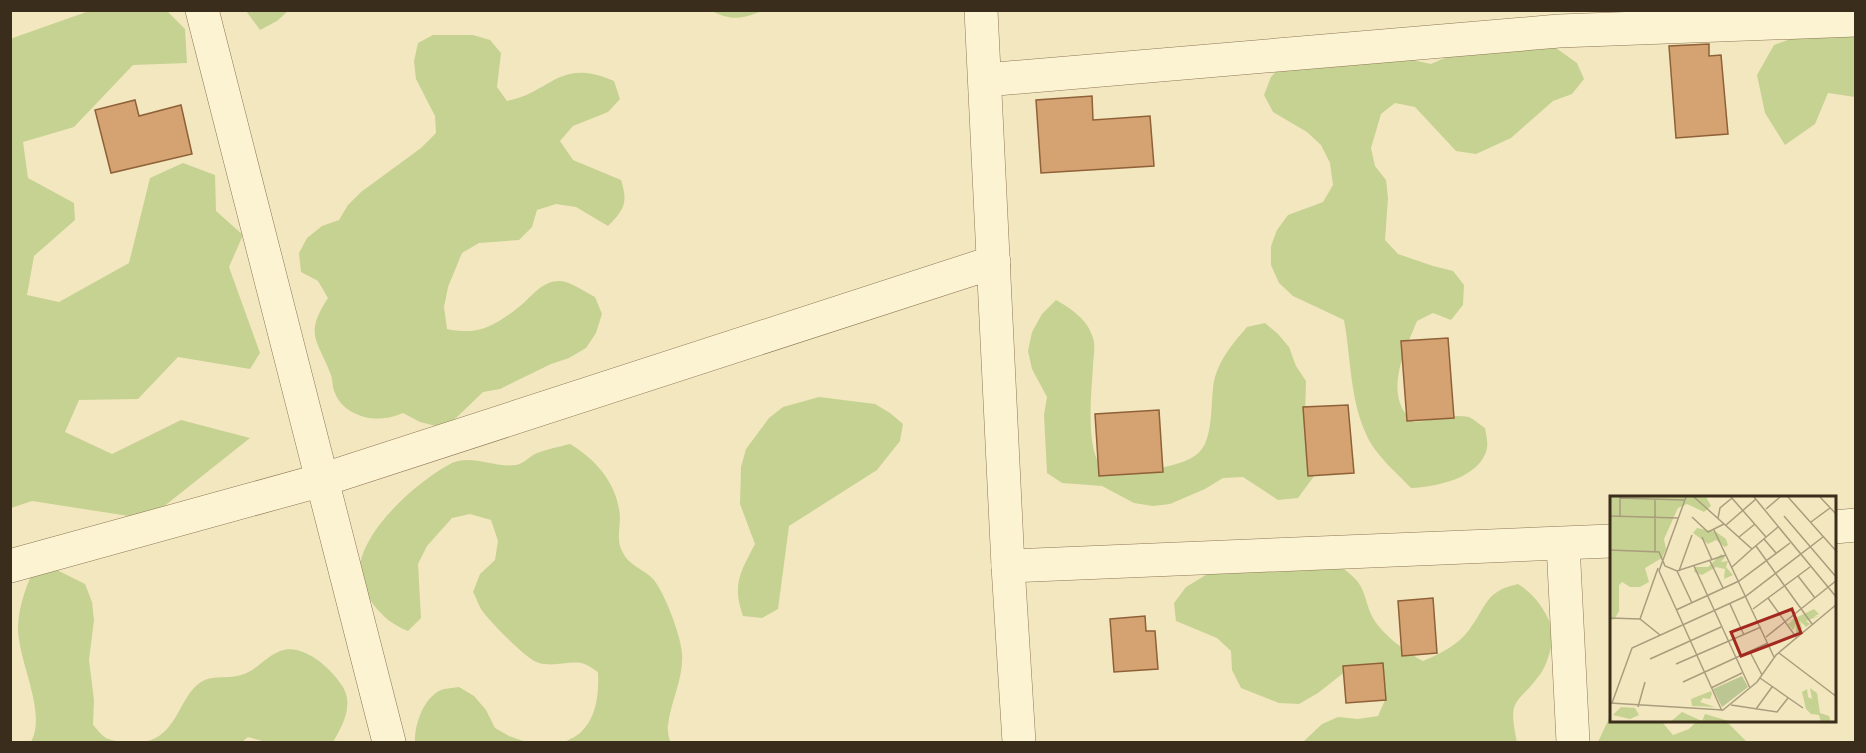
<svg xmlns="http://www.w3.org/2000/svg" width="1866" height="753" viewBox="0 0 1866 753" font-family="'Libre Baskerville',serif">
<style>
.green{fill:#c6d292}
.building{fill:#d5a271;stroke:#8f6138;stroke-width:1.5}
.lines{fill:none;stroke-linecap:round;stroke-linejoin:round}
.minor-casing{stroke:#8d7755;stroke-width:34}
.minor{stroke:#fcf3d3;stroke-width:33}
.inset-road{fill:none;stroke:#a99d7d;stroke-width:1.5}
.view{fill:#a3281f;fill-opacity:0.15;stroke:#a3281f;stroke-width:3}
.inset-edge{fill:none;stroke:#3b2d1b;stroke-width:3}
</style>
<rect width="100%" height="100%" fill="#f3e7bf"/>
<g class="green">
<polygon points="89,11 167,11 185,29 187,63 133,65 74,127 23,142 28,178 74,203 75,220 34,256 27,295 59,302 129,263 150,178 183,163 215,175 216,211 243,235 229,267 260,353 250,369 178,357 138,399 79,400 65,432 112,454 181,420 250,438 148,519 32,501 11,508 10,39"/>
<polygon points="246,11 288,11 277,21 260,30"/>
<path d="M712,11V10L762,11C742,19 731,21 712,11Z"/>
<polygon points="1807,33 1855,36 1855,97 1828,93 1815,124 1785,145 1765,113 1757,75 1774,45"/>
<path d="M433,35H473L490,40L501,53L497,87L507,101C552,92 559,57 614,81L620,99L608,112L573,126L560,141L573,160L621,180C628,202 625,209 608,226L576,207L556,204L537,210L532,227L519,240L479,243L462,253L448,287L444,307L447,329C476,335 491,328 515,310C530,300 540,280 561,281C571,282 585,292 595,297L602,314L596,333L586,348L569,358L551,364L500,389L483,392L456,418L440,427L420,422L403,413C397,415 391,418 385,418C366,421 342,412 335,393C332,387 333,381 331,375C317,338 304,335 328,298L318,281L301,272L299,253L307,238L322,226L339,220L348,205L361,192L421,148L436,133L435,116L416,79L414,61L418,43Z"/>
<path d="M1546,41L1577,63L1584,79L1572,94L1553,101L1511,138L1476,154L1456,151L1415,107L1395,103L1381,114L1371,148L1375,166L1386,180L1388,198L1385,240L1398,254L1433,266L1453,271L1464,285L1463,305L1451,320L1433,313L1417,321C1407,346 1389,381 1402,408C1404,413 1410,418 1414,422C1432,421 1451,413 1469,417C1474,419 1480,425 1485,428C1486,434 1488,442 1487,448C1481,478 1436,487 1411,488C1396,472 1375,455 1366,434C1350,399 1351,358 1344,320L1293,296L1279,283L1271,265V246L1277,230L1288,215L1323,202L1333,185L1330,163L1321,145L1307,132L1273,112L1264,95L1271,77L1283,64L1376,52L1431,64L1447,57L1462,44Z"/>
<path d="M1056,300C1072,309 1088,320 1093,338C1096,346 1093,358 1093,366C1092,388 1084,454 1104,468C1120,479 1141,473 1158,469C1171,465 1185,463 1196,455C1216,441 1209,398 1215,377C1221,357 1234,342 1247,327L1265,323L1278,334L1289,347L1296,366L1306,381L1305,417L1320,468L1298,498L1278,500L1243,477L1223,478L1205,489L1170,504L1153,506L1134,503L1102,486L1062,483L1047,473L1044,415L1047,397L1032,369L1028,351L1032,332L1042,314Z"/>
<path d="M819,397L875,404L890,413L903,424L900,441L877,470L789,526L778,609L762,618L743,616C732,584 740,573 755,544L740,504L741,467L746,449L769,418L783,407Z"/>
<path d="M570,444C597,460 618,485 620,517C620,530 616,541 623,553C628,564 642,569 651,577C663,587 681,636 682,653C684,678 671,700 668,725C667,730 669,737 670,742H565C570,739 577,736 581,732C597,717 599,692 598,672C593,669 587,664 581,663C567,661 555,667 539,663C526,659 489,621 481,609C478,604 476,597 473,592L480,574L495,560L498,541L491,520L470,514L452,518L427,546L418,564L421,618L408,631C393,625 383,617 373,604C368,596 359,585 359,575C358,533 417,481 452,463C470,454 497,468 515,465C522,465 529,457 535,454C547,449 558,447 570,444Z"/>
<path d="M1308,549C1325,558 1346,567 1358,582C1366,593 1366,605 1372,616C1380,633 1407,653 1423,661C1440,654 1458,645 1469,630C1487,606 1485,591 1518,584C1538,597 1546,612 1555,634C1551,646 1548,663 1541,673C1517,707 1507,695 1517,742H1303L1322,724L1338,717L1358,719L1378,716L1385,700L1362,665L1346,671L1318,693L1299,704L1279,703L1241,688L1232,670L1231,651L1217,638L1176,621L1174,603L1186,587L1219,567Z"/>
<path d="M35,567L53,568L85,584L92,602L94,620L89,660L94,700L93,725C97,729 101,735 106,738C117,743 140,744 151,740C176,731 180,700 197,685C211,673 226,680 241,675C256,671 265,657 280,651C303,642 332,669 343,687C354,706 342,726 333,742H266L248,737L242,742H31C47,712 19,664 18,629C18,608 26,586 35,567Z"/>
<path d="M459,687L474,696L486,710L495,728L509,736L526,742H415C414,724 425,694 444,689C449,688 454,688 459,687Z"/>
<polygon points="1611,714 1611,722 1662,722 1673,735 1689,729 1696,722 1727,722 1747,742 1598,742"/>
</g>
<g class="building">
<polygon points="1709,44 1709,56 1721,55 1728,134 1676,138 1669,46"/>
<polygon points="1092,96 1093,120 1150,116 1154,166 1041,173 1036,100"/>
<polygon points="135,100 139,116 181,105 192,154 111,173 95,110"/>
<polygon points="1448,338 1454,418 1407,421 1401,341"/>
<polygon points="1348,405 1354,473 1308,476 1303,407"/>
<polygon points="1159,410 1163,472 1099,476 1095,414"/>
<polygon points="1433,598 1437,653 1402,656 1398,601"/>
<polygon points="1145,616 1146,631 1155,631 1158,669 1114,672 1110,619"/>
<polygon points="1383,663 1386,700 1346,703 1343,666"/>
</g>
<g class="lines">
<defs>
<g id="minor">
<polyline points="202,10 389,742"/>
<polyline points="981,10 1008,566 1019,742"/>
<polyline points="985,80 1559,31 1856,20"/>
<polyline points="1834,527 1856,525"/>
<polyline points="1563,544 1573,742"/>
<polyline points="10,566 322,480 994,262"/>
<polyline points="1008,566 1611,541"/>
</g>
</defs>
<use href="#minor" class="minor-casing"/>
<use href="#minor" class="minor"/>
</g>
<g transform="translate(1610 496)">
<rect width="226" height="226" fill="#f3e7bf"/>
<path d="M0,1H96L101,10L94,16L77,8L68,12L54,43L56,53L52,62L35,72L39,86L30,91H20L12,86L9,89V115L4,124L0,123ZM87,32L106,36L116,43L118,49L115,51L106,44L98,48L83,37ZM111,58L115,61L111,66L118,65L116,71L123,79L114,83L115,73L106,71L92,79L84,76L85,71H98ZM204,113L209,118L203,121L209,120L196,125L200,128L196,131L190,125L192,132L186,139V128L183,134L178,128L183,124L177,126ZM200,192L207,197L210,217L219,220L221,226H211L209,219L201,218L196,213L192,196L197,193L198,201L202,203ZM101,195L102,198L100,203L93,202L90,206L105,211L82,210L81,203ZM11,211L25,212L29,219L20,223L3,219ZM72,216L92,225L95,218L122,226H60Z" fill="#c6d292"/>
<path d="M132,180L138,191L112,211L103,193Z" fill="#bcc692"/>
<path class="inset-road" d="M76,1L49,75L112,215M84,1L142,53L168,31M121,1L156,41M144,1L227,102M178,1L227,56M210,1L227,19M10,2L74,4M156,13L170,1M0,20L68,22M10,20V1M174,20L227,82M82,21L98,36L114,28M108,22L110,12L122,2M201,26L220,12M116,29L146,3M104,34L164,161M92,41L102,64M129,41L145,28M154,43L166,57M146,50L202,128M0,54L49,56L55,70L67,75L116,59M45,55V3M100,65L113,92M84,70L140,192M122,71L142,53M67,75L82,107M69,75L82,39M188,80L205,102M158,102L186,141M120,108L134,139M143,113L200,71M66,114L129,85L180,47M0,122L30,123L50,139M30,123L48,72M156,141L227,84M140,156L152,179M169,157L227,201M40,163L111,131M66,168L151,131M150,182L193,212M73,186L158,147M101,192L132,177M0,207L113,214L147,186L166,159L227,108M2,207L22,152L136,100L213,41M121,209L167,216L178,202M28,211L35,186M146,213L162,191"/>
<path class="view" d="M182,113L191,137L131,160L121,136Z"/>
<rect width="226" height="226" class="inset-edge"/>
</g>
<rect width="1866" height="753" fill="none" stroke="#3b2d1b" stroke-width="24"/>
</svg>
